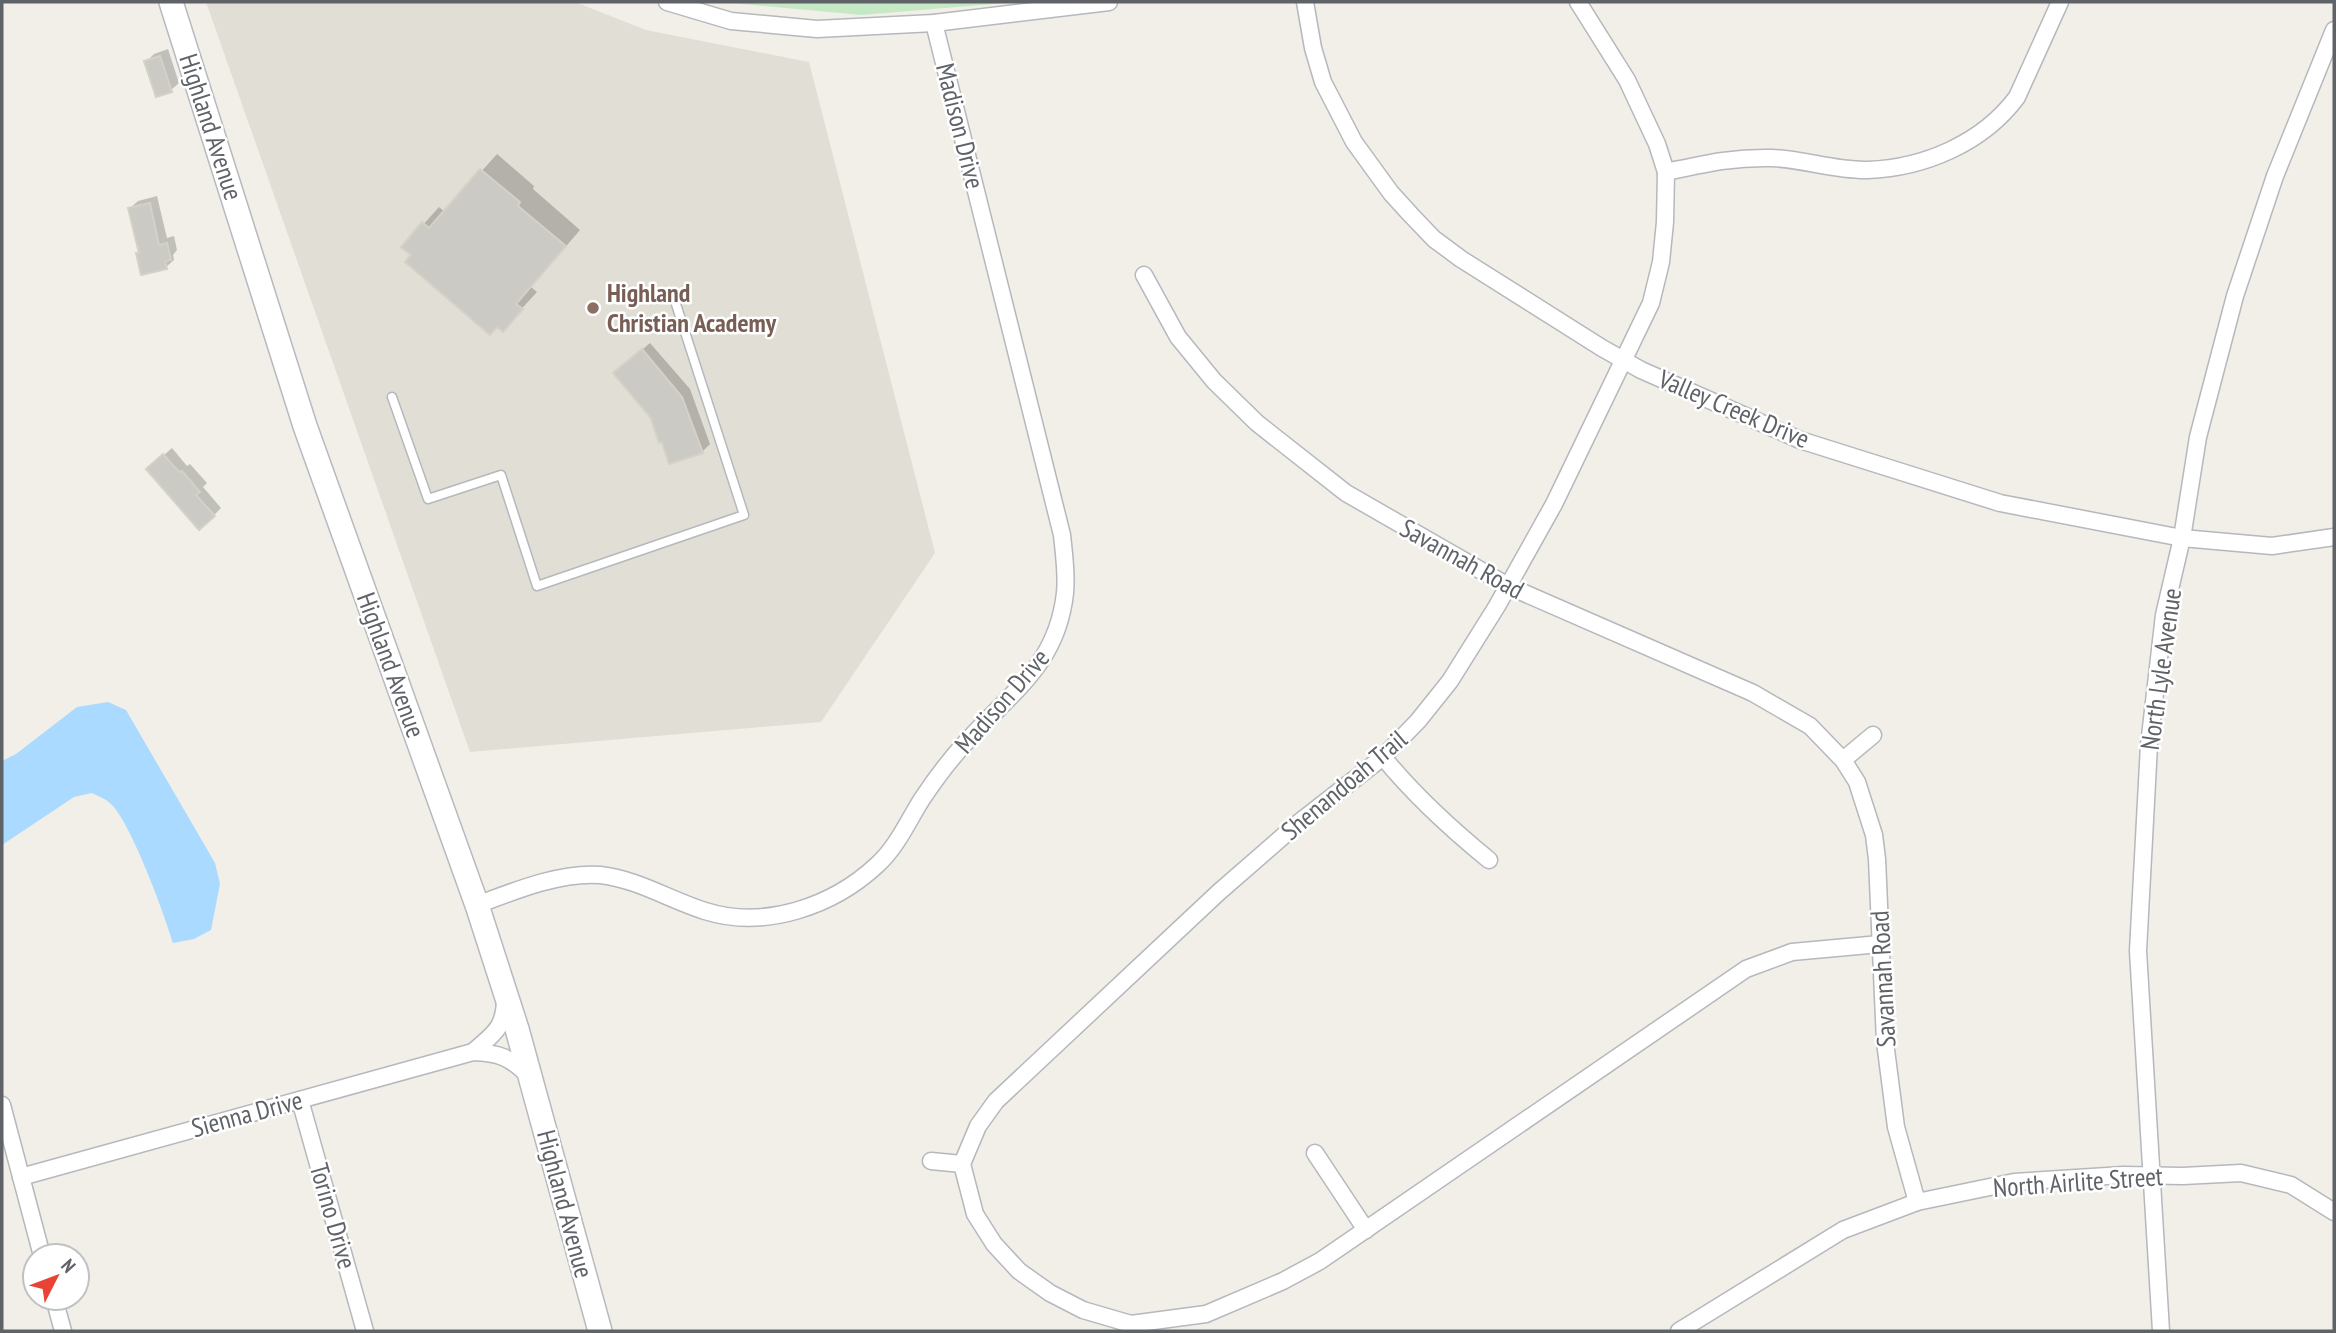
<svg xmlns="http://www.w3.org/2000/svg" width="2336" height="1333" viewBox="0 0 2336 1333" font-family="'PT Sans Narrow',sans-serif">
<style>
.education{fill:#e1ded6}
.green{fill:#c5e8c5}
.water{fill:#aadaff}
.shadow{fill:#0003}
.building{fill:#cccac5;stroke:#d6d1c6;stroke-width:2}
.lines{fill:none;stroke-linecap:round;stroke-linejoin:round}
.lane-casing{stroke:#b5b8bc;stroke-width:11}
.street-casing{stroke:#b5b8bc;stroke-width:19}
.secondary-casing{stroke:#b6babf;stroke-width:26}
.lane{stroke:#fff;stroke-width:8}
.street{stroke:#fff;stroke-width:16}
.secondary{stroke:#fff;stroke-width:23}
.education-dot{fill:#8d6e63;stroke:#fff;stroke-width:2.5}
.labels{text-anchor:middle;stroke-width:5;stroke-linejoin:round;paint-order:stroke}
.street-label{font-size:26px;fill:#5f6368;stroke:#fff}
.education-label{font-size:26px;font-weight:bold;fill:#785e54;stroke:#fff;text-anchor:start}
</style>
<rect width="100%" height="100%" fill="#f1efe8"/>
<polygon class="education" points="206,2 575,2 646,30 809,62 935,553 821,722 470,752"/>
<polygon class="green" points="722,2 1017,2 861,15"/>
<path class="water" d="M108,702L126,710L215,863L220,884L211,930L194,939L173,943C164,913 131,823 111,804C106,799 98,796 92,793L74,797L2,845V761L16,754L77,707Z"/>
<g class="shadow">
<polygon points="168,49 179,83 171,90 146,62 154,54"/>
<polygon points="497,154 534,186 533,189 580,230 531,287 537,292 503,329 404,246 439,207 445,212"/>
<polygon points="157,196 167,238 174,236 177,250 173,255 174,260 166,267 138,254 140,251 130,208 138,201"/>
<polygon points="650,343 690,389 710,444 702,452 670,462 653,417 623,366"/>
<polygon points="172,448 187,466 190,464 207,483 203,487 221,508 214,515 156,462"/>
</g>
<g class="building">
<polygon points="160,56 172,92 156,97 144,61"/>
<polygon points="480,169 520,202 518,206 566,246 516,304 523,309 503,332 497,327 490,335 405,262 411,255 401,247 422,222 429,228"/>
<polygon points="150,203 159,245 167,243 171,260 165,261 167,269 141,275 136,253 139,253 128,208"/>
<polygon points="642,349 682,397 703,453 669,464 662,442 659,443 651,418 613,373"/>
<polygon points="163,454 179,472 182,471 200,492 196,495 215,516 199,530 146,469"/>
</g>
<g class="lines">
<defs>
<polyline id="lane" points="392,397 428,499 501,475 537,586 744,515 675,301"/>
<g id="street">
<polyline points="667,2 731,21 817,29 934,23 1109,2"/>
<polyline points="1305,2 1313,48 1323,82 1354,142 1391,193 1411,215 1434,239 1461,259 1602,348 1641,370 1800,440 2000,503 2182,538 2272,546 2334,537"/>
<polyline points="1578,2 1627,80 1657,144 1666,172 1665,222 1661,262 1651,303 1554,504 1497,606 1450,681 1418,721 1383,757 1297,824 1219,892 996,1101 978,1126 962,1164 975,1214 994,1244 1019,1271 1050,1293 1083,1310 1131,1324 1206,1314 1283,1281 1320,1261 1746,969 1792,952 1880,944"/>
<path d="M1666,172C1704,164 1731,157 1772,158C1804,159 1835,171 1868,170C1924,168 1983,143 2017,97L2060,2"/>
<polyline points="1144,275 1178,337 1214,381 1257,423 1346,493 1508,586 1753,693 1810,726 1843,760 1857,782 1874,835 1877,859 1885,1042 1896,1127 1917,1202"/>
<path d="M1383,757C1414,795 1451,829 1489,860"/>
<polyline points="1843,760 1873,735"/>
<path d="M477,905C514,891 560,872 600,875C637,879 670,900 705,911C765,930 833,906 877,865C897,847 908,821 922,799C936,778 951,758 968,740C1012,691 1057,665 1065,593C1067,574 1064,554 1062,535L934,23"/>
<path d="M473,1052C493,1034 504,1029 505,1001"/>
<polyline points="300,1100 365,1331"/>
<polyline points="2,1105 42,1256"/>
<polyline points="1315,1153 1366,1230"/>
<polyline points="931,1161 962,1164"/>
<path d="M21,1177L473,1052C499,1053 510,1057 529,1076"/>
<polyline points="54,1298 63,1331"/>
<polyline points="1679,1331 1843,1230 1917,1202 2014,1182 2123,1175 2183,1176 2241,1173 2291,1185 2334,1212"/>
<polyline points="2161,1331 2138,951 2149,745 2164,615 2182,538 2198,437 2235,296 2275,176 2334,30"/>
</g>
<polyline id="secondary" points="171,2 305,426 477,905 517,1029 600,1331"/>
</defs>
<use href="#lane" class="lane-casing"/>
<use href="#street" class="street-casing"/>
<use href="#secondary" class="secondary-casing"/>
<use href="#lane" class="lane"/>
<use href="#street" class="street"/>
<use href="#secondary" class="secondary"/>
</g>
<circle class="education-dot" cx="593" cy="308" r="7"/>
<g class="labels">
<g class="street-label">
<text transform="translate(960 126) rotate(76)" y="9">Madison Drive</text>
<text transform="translate(211 127) rotate(72)" y="9">Highland Avenue</text>
<text transform="translate(1734 409) rotate(23)" y="9">Valley Creek Drive</text>
<text transform="translate(1462 559) rotate(29)" y="9">Savannah Road</text>
<text transform="translate(391 665) rotate(70)" y="9">Highland Avenue</text>
<text transform="translate(2161 669) rotate(-82)" y="9">North Lyle Avenue</text>
<text transform="translate(1002 701) rotate(-49)" y="9">Madison Drive</text>
<text transform="translate(1344 785) rotate(-40)" y="9">Shenandoah Trail</text>
<text transform="translate(1883 979) rotate(-93)" y="9">Savannah Road</text>
<text transform="translate(247 1114) rotate(-15)" y="9">Sienna Drive</text>
<text transform="translate(2078 1182) rotate(-4)" y="9">North Airlite Street</text>
<text transform="translate(565 1204) rotate(75)" y="9">Highland Avenue</text>
<text transform="translate(333 1216) rotate(74)" y="9">Torino Drive</text>
</g>
<g class="education-label">
<text x="607" y="302">Highland<tspan x="607" dy="30">Christian Academy</tspan></text>
</g>
</g>
<rect width="2336" height="1333" fill="none" stroke="#5f6368" stroke-width="7"/>
<g transform="translate(56 1277) rotate(48)"><circle r="33" fill="#ffffff" stroke="#bfc1c3" stroke-width="2"/>
<path d="M0-5L12 26L0 18L-12 26Z" fill="#ea4335"/>
<text y="-10" font-size="19" font-weight="bold" text-anchor="middle" fill="#5f6368">N</text>
</g>
</svg>
